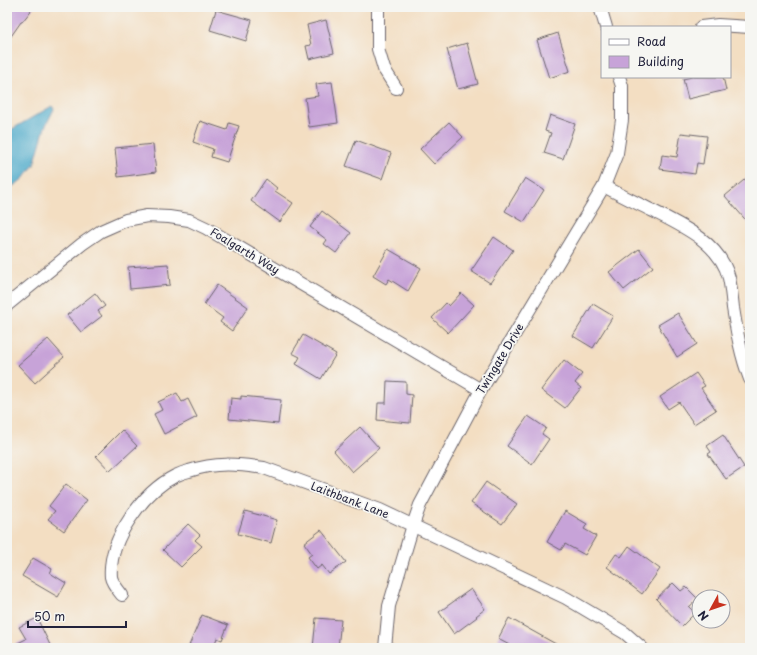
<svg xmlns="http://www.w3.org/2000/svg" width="757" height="655" viewBox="0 0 757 655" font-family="'Playpen Sans',sans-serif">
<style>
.water{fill:#4aa8c9;stroke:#366582}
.building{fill:#c7a3d8}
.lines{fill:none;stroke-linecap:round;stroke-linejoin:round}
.street-casing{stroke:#6b646a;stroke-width:14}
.street{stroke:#fff;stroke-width:12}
.labels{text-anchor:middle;stroke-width:3.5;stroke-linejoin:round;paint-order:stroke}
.street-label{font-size:11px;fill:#22223b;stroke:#f6f6f2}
</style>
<rect width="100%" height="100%" fill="#f6f6f2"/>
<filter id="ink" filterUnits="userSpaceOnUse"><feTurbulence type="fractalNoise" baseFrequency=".025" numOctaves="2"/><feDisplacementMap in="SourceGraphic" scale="8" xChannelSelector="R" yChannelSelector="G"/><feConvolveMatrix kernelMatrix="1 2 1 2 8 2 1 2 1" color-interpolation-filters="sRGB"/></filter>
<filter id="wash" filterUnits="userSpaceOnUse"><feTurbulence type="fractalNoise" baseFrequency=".012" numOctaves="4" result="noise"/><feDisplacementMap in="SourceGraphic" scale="16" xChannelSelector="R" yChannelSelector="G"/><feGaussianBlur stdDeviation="0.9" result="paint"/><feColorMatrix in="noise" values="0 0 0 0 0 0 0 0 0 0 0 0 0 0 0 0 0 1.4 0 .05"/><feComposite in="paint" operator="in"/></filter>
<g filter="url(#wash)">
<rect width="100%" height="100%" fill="#f3dec2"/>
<polygon class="water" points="52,106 54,109 45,127 34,165 22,180 7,190 7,132"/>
<g id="blocks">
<g class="building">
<polygon points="7,7 34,7 22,22 21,22 7,42"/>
<polygon points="216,10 252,20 246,41 210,30"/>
<polygon points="326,20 334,53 309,59 306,46 311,45 307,25"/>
<polygon points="558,33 570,71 549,78 537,40"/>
<polygon points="467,43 478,84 458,89 447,49"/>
<polygon points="692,77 723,77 726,90 688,99 683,79"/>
<polygon points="332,82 338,123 309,127 305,98 318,96 316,84"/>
<polygon points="550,115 575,124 563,159 544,153 551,133 545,131"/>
<polygon points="200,121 227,130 229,123 239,126 227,162 211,157 213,149 193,142"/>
<polygon points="449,122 463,137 434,164 420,149"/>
<polygon points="681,133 707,136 703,164 697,163 695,174 660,169 662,155 677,157"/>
<polygon points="356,140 391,153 382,179 346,166"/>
<polygon points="153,144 156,172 118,177 115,148"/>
<polygon points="750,175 750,225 725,196"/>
<polygon points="525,178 544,190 524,222 505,211"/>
<polygon points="266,179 277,188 275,191 293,203 280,222 251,201"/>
<polygon points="322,211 351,233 336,253 324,244 327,240 310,227"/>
<polygon points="494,237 513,250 490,283 471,271"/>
<polygon points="388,249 421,268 408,291 389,279 386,284 373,276"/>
<polygon points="639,249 653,267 624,290 609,272"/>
<polygon points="168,264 170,285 130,289 128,267"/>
<polygon points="217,285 248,307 232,331 220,322 223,318 204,304"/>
<polygon points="95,293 105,306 98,311 102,316 81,332 67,315"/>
<polygon points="461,293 474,305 448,333 432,318 446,303 449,306"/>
<polygon points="593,304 613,316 593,348 573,336"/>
<polygon points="678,313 697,344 677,357 658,325"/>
<polygon points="303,335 336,354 321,379 296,364 300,357 292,353"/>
<polygon points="48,339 64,357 35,383 18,365"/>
<polygon points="564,360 582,374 575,383 581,388 565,408 541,390"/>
<polygon points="696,373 705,386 701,388 716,410 694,424 679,402 668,409 660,397"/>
<polygon points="387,381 406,382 406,394 412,395 410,423 377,420 378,403 386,403"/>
<polygon points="177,393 182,402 188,399 197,417 164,434 154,414 162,410 158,402"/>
<polygon points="241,396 281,400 278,424 229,419 231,398 241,399"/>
<polygon points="528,416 546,428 542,434 549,439 532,464 507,446"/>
<polygon points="360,427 379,448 352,472 334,451"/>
<polygon points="122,430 137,446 110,471 96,456"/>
<polygon points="723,435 744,467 726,479 708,454 711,452 707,446"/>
<polygon points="486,482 517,504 502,524 471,503"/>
<polygon points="66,484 87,500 64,531 48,519 55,511 49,506"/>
<polygon points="245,511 277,520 271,543 238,534"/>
<polygon points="565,511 587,524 584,529 596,536 585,555 565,544 561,550 547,542"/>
<polygon points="188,524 200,535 195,540 202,546 181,567 163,550"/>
<polygon points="321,530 346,562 329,574 322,565 317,569 308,557 312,554 304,543"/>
<polygon points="629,546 660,569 642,594 607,567 616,554 621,557"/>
<polygon points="33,558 52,569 50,573 66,583 58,597 22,576"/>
<polygon points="673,583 681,591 686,587 698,599 689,607 695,613 682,626 656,599"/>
<polygon points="471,589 485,609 476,616 477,617 454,634 439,612"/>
<polygon points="202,615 228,625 222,640 217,638 213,648 188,648"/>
<polygon points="37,618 50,645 44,648 8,648 26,639 19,627"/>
<polygon points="316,618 341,620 338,648 313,648"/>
<polygon points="509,618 563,648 515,648 498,639"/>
</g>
</g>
</g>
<g filter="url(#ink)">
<use href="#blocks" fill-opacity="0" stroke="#6b646a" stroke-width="1"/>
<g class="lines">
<defs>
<g id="street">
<polyline points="378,7 378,49 384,69 396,88"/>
<polyline points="600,7 606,27"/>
<polyline points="701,27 718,25 750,27"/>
<path d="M604,186C620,195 637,203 653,211C683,226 720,243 729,278C731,287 732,298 733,308C737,333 741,356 750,379"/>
<polyline points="7,305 82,244 101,231 126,220 147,216 169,217 189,220 206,228 481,390"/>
<path d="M122,595C118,590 112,583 111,577C108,540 143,492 175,476C179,474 184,472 189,471C216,462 237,464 264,468L380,510L566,598L625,633L642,648"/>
<polyline points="385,648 389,606 413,525 420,505 481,390 604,186 617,153 622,120 622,86 619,77"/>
</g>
</defs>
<use href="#street" class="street-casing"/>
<use href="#street" class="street"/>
</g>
</g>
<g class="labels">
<g class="street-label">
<text transform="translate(245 251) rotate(31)" y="4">Foalgarth Way</text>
<text transform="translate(500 359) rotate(-59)" y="4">Twingate Drive</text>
<text transform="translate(350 500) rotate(21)" y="4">Laithbank Lane</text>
</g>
</g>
<rect width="757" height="655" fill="none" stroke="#f6f6f2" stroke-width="24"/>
<rect x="601" y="26" width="130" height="52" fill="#f6f6f2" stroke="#a1a1a9"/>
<rect x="609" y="39" width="20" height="6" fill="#ffffff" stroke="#a1a1a9"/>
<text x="637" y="46" font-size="12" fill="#22223b">Road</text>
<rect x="609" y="56" width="20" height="12" fill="#c7a3d8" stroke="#a1a1a9"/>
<text x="637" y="66" font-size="12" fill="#22223b">Building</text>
<g transform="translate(711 609) rotate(230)"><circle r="19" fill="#f6f6f2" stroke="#a1a1a9"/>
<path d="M0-3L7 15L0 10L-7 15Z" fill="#c8321e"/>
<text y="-6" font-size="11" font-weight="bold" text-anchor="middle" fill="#22223b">N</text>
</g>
<path d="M28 621v6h98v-6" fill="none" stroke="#22223b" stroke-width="2"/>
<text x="34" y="621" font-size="12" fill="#22223b" stroke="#f6f6f2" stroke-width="3" paint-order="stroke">50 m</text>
</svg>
